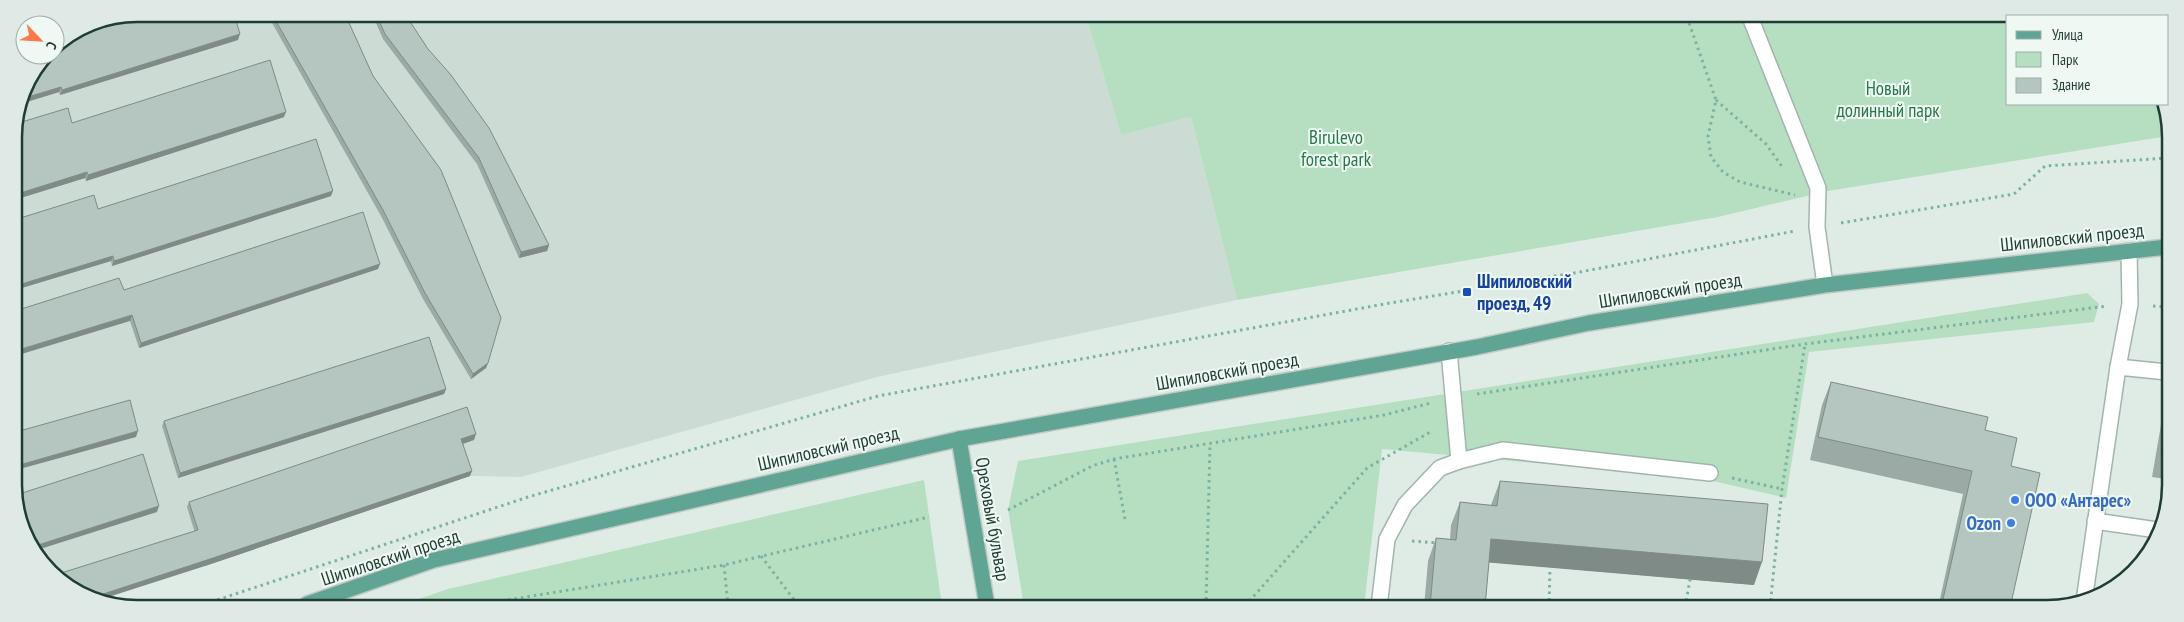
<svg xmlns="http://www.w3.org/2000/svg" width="2184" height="622" viewBox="0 0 2184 622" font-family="'PT Sans Narrow',sans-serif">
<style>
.built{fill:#cddbd5}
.green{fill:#b6dfc1}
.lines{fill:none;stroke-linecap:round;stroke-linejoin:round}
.minor-casing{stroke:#a2b4ad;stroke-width:18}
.major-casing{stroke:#c0c9c6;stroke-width:18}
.path{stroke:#7db2a2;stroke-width:3;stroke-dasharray:2.5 4;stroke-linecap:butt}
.minor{stroke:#fff;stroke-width:15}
.major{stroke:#60a593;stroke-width:15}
.wall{fill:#9baaa4}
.shaded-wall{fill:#7e8b86}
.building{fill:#b4c6bf;stroke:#7e8b86}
.transit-dot{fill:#1a4fb4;stroke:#f0f8f4;stroke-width:2}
.shop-dot{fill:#3f7fe0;stroke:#f0f8f4;stroke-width:2}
.labels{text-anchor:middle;stroke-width:4;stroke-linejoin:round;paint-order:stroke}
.park-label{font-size:19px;fill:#267746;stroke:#f0f8f4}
.street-label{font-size:19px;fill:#1f3d35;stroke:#f0f8f4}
.transit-label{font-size:19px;font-weight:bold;fill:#164399;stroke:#f0f8f4;text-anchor:start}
.shop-label{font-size:19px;font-weight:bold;fill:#366cbe;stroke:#f0f8f4;text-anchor:start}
.rim{fill:none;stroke:#1f3d35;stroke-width:2.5}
</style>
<rect width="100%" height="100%" fill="#dfece6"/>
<polygon class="built" points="138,14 1086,16 1121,135 1191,117 1237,300 877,377 521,477 470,476 99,600 45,566 16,508 14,130 23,90 55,55 55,47 91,23"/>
<g class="green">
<polygon points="1086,16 2008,18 2008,104 2162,104 2168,114 2168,136 1828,191 1718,217 1237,300 1191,117 1121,135"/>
<polygon points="2087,293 2099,304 2094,322 1809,352 1786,498 1700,478 1382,449 1364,607 1024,606 1008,510 1018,461"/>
<polygon points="924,480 942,606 401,605 448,589"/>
</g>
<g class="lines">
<defs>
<g id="minor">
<polyline points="1750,17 1818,188 1817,227 1825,285"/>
<polyline points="1449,351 1459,461"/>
<polyline points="2118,367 2167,372"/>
<polyline points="2095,521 2157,530"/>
<polyline points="2084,601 2118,367 2130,304 2129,251"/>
<polyline points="1379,607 1387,539 1405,505 1440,468 1459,461 1503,450 1710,473"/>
</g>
<g id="major">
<polyline points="959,439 987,606"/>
<polyline points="307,604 434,560 959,439 1477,347 1589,323 1825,285 2167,247"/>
</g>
</defs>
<use href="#minor" class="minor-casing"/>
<use href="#major" class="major-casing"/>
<g class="path">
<polyline points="1687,17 1716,100 1708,136 1711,157 1723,172 1740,182 1795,195"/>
<polyline points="1716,100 1766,144 1783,168"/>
<polyline points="1841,223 2014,194 2045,166 2168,158"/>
<polyline points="2153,306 2167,307"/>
<polyline points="1477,394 1805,344 2107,306"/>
<polyline points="1114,459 1125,519"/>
<polyline points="1732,478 1782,489"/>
<polyline points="1008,510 1092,466 1114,459 1384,415 1431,403"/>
<polyline points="1412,541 1439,543"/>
<polyline points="761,556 798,605"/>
<polyline points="724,565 728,605"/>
<polyline points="205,604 528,497 878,396 1390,303 1580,272 1795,231"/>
<polyline points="476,605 724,565 929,517"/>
<polyline points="1206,606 1210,444"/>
<polyline points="1245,606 1367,468 1432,431"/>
<polyline points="1549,607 1550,568"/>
<polyline points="1685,607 1690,580"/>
<polyline points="1770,607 1782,489 1805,344"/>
</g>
<use href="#minor" class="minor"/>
<use href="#major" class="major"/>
</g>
<g class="wall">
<polygon points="267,14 345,14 488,363 486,368 471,379 423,299 381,216"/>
<polygon points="372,14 405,14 549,245 547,251 519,258 477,164 383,39"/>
<polygon points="238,40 60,95 59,92 20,104 23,90"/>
<polygon points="284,117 86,181 85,178 14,200 14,130 72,123"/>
<polygon points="331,196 112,266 111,261 15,290 14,220 98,209"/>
<polygon points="378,269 139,348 130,321 124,290"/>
<polygon points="1831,382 1985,430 2011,466 2010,608 1938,608 1963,494 1810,460 1822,405"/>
<polygon points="446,389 444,394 178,478 162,426 164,421"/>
<polygon points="2167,403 2166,479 2152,477 2163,413"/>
<polygon points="474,440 463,443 470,476 205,566 187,507 189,502"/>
<polygon points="1500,481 1754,585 1489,562 1485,607 1424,607 1428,561 1436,538 1450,539 1451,525 1460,502 1491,505"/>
</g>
<g class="shaded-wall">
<polygon points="240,34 238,40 60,95 62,90"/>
<polygon points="61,87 59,92 20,104 21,99"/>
<polygon points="286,112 284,117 86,181 88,175"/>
<polygon points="87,172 85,178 14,200 14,195"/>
<polygon points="333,191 331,196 112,266 114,261"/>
<polygon points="549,245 547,251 519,258 521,252"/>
<polygon points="113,256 111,261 15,290 15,286"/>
<polygon points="380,264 378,269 139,348 141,343"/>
<polygon points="132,315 130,321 15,356 15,351"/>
<polygon points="488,363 486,368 471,379 473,374"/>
<polygon points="446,389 444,394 178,478 180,473"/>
<polygon points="138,431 136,437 16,470 16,466"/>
<polygon points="476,434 474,440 460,445 461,439"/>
<polygon points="472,471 470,476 205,566 99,600 94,597"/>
<polygon points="159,506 157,512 37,550 35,546"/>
<polygon points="1491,539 1762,562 1754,585 1483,562"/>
</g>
<g class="building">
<polygon points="138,14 234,14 240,34 62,90 61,87 21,99 23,90 47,55 55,55 55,47 87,26 102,21"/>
<polygon points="272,14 345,14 373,76 441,170 501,318 488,363 473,374 425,293 383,210"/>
<polygon points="376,14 405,14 428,49 451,75 489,128 549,245 521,252 479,158 385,34"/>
<polygon points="270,60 286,112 88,175 87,172 14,195 14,130 15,124 68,108 72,123"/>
<polygon points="316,139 333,191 114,261 113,256 15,286 14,220 94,195 98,209"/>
<polygon points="363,212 380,264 141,343 132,315 15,351 15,311 119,278 124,290"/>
<polygon points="429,337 446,389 180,473 164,421"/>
<polygon points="1831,382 1988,417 1985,430 2017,438 2011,466 2040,473 2010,608 1941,608 1972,471 1818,437"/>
<polygon points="130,400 138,431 16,466 16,432"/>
<polygon points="467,407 476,434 461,439 472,471 207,560 94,597 58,574 198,530 189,502"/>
<polygon points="2167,419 2166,455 2161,454"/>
<polygon points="143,454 159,506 35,546 16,508 16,495"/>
<polygon points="1500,481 1768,504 1762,562 1491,539 1485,607 1430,607 1436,538 1456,540 1460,502 1497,506"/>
</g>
<rect class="transit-dot" x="1462" y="287" width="10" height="10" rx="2.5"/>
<g class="shop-dot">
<circle cx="2015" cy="500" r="5"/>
<circle cx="2011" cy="523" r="5"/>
</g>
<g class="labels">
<g class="park-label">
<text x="1888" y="95">Новый<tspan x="1888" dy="22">долинный парк</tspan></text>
<text x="1336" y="144">Birulevo<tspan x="1336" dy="22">forest park</tspan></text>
</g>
<g class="street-label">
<text transform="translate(2072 237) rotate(-6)" y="7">Шипиловский проезд</text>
<text transform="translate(1670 290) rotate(-9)" y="7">Шипиловский проезд</text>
<text transform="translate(1227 371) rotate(-10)" y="7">Шипиловский проезд</text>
<text transform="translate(828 448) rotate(-13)" y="7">Шипиловский проезд</text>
<text transform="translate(993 519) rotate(80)" y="7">Ореховый бульвар</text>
<text transform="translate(390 557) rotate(-18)" y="7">Шипиловский проезд</text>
</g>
<g class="transit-label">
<text x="1477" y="288">Шипиловский<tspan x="1477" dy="22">проезд, 49</tspan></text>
</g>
<g class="shop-label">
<text x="2025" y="507">ООО «Антарес»</text>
<text x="2001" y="530" text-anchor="end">Ozon</text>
</g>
</g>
<path d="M0 0H2184V622H0ZM137 22H2047A115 115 0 0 1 2162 137V485A115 115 0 0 1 2047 600H137A115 115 0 0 1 22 485V137A115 115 0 0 1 137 22Z" fill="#dfe9e5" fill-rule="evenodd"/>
<path class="rim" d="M137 22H2047A115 115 0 0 1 2162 137V485A115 115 0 0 1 2047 600H137A115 115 0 0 1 22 485V137A115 115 0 0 1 137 22Z"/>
<rect x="2006" y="15" width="162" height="90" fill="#f0f8f4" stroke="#9cada8"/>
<rect x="2016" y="31" width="25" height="8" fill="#60a593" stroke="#9cada8"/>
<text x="2052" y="40" font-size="15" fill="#1f3d35">Улица</text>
<rect x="2016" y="52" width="25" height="15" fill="#b6dfc1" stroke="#9cada8"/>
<text x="2052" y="65" font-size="15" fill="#1f3d35">Парк</text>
<rect x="2016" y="78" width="25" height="15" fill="#b4c6bf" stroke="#9cada8"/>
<text x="2052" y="90" font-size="15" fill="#1f3d35">Здание</text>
<g transform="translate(40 40) rotate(115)"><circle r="24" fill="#f0f8f4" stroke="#9cada8"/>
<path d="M0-4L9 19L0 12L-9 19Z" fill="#fd794c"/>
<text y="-8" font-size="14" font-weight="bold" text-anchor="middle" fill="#1f3d35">С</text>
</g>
</svg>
